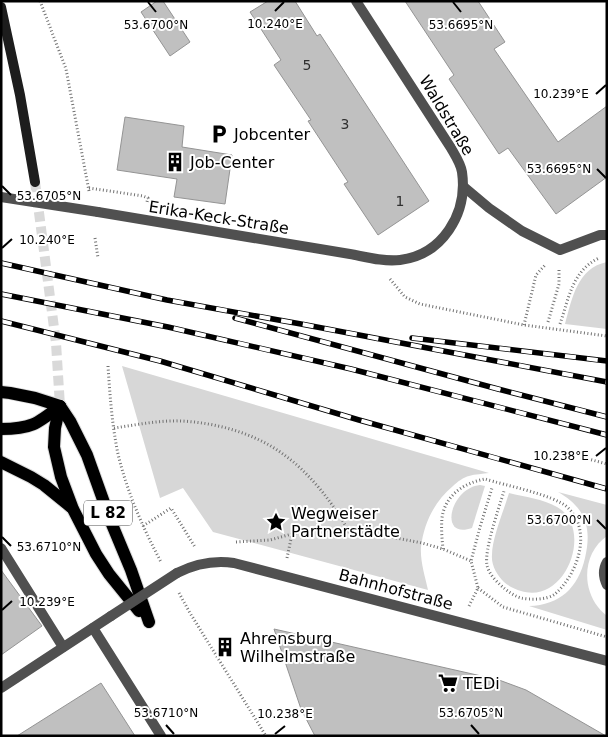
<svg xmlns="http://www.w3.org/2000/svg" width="608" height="737" viewBox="0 0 608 737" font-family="'DejaVu Sans',sans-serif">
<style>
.green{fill:#d7d7d7}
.building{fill:#c0c0c0;stroke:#949494}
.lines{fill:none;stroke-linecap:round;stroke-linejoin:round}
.secondary-tunnel{stroke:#d9d9d9;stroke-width:10;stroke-dasharray:10 5;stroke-linecap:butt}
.primary-casing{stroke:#dbdbdb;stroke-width:14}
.path{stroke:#727272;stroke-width:3;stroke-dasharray:1 2.5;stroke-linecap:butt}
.lane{stroke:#505050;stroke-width:10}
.street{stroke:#505050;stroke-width:10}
.secondary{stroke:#1d1d1d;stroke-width:10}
.primary{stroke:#000;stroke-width:12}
.rail-casing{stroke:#000;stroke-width:5.5}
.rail{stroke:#fff;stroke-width:4;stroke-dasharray:11;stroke-linecap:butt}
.street-bridge{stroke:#505050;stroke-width:10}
.ticks{fill:none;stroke:#000;stroke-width:2}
.labels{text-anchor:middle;stroke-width:4;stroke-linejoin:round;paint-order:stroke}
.number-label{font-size:14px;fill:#303030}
.shield{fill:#fff;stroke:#4c4c4c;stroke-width:1}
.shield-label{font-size:15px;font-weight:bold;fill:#000}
.street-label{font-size:16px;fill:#000;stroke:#fff}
.poi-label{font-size:16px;fill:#000;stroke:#fff;text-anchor:start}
.ticks-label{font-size:12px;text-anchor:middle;fill:#000;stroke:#fff;stroke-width:4;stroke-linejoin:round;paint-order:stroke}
</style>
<rect width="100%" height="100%" fill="#fff"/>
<g class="green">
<path d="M607,262V329L565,324C572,299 577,268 607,262Z"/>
<path d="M122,366L489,473C483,474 475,474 469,476C464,477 457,482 453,486C434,502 424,523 421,547C420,561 425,576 428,590L213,532L183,488L160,498Z"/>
<path d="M480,485L485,486L472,528C438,540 450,488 480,485Z"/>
<path d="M558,492L607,505V536C584,552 581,585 598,607C601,611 604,613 607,616V630L529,606C560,605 578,588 585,558C592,528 586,508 558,492Z"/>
<path d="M509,493C525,497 543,499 557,507C594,527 567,605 521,591C515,589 508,586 504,582C497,575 491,565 492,555C492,538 504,510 509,493Z"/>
</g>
<g class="building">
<polygon points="157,1 163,1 190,42 170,56 141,12"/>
<polygon points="268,1 295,1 317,36 320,34 429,201 378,235 344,184 348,182 308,121 311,120 274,65 281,60 250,12"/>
<polygon points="405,1 478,1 505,42 494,49 558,142 607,106 607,177 556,214 508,148 499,154 449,79 454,75"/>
<polygon points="125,117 184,126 182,147 232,155 225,204 174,197 177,179 117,170"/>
<polygon points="1,570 42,626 1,655"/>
<polygon points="274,629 499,680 526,690 606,736 315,736 301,709"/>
<polygon points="101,683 135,736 17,736"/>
</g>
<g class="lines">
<polyline class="secondary-tunnel" points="35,182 56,343 60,406"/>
<defs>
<g id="primary">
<polyline points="1,392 10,393 35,398 60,406 70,421 87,455 111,522 131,570 149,622"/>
<polyline points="60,406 55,428 54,447 61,477 73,509 96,554 109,574 139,611"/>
<path d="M1,429C31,429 37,424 60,406"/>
<polyline points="1,462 31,477 44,485 71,507"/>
</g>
</defs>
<use href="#primary" class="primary-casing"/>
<g class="path">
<polyline points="40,1 66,69 89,191"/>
<polyline points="89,188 143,196 148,198 147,202"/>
<polyline points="95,238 98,258"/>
<polyline points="390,279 405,297 420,304 524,325 607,336"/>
<polyline points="548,322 559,284 559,268"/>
<path d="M560,324C569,298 572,271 599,258"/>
<polyline points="524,325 536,275 546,264"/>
<path d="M108,366C110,396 112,425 118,454C127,492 143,528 161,562"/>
<path d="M114,428C136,425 159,420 182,421C217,423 254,433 283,454C309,472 334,504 349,532"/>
<polyline points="581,457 607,464"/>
<polyline points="143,526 171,508 195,547"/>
<polyline points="236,542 270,540 292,534"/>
<path d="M443,549C442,539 441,528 442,518C445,495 464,483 485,479C504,485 554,495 567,507C593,530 578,574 555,594C547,600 530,600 521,598C515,596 510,593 505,589C498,583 489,575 487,565C484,550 499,508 504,491"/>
<polyline points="287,558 292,534 314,530 371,533 422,543 443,549 471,561"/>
<polyline points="478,588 503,607 607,637"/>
<polyline points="179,593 190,613 266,736"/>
<polyline points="469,606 478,588 471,561 480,527 492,488"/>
</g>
<path class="lane" d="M607,562C603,569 603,577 607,585"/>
<g class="street">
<polyline points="464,187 489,208 522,231 560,250 600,235 607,235"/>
<path d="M98,212L350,254C366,257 383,262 400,260C442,255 468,214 462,172C461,164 455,155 451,148L356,1"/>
<polyline points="1,548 63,647"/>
<path d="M177,573C195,564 214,560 234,563L607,661"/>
<polyline points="93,628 161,736"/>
<polyline points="1,688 111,616"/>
</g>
<polyline class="secondary" points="1,7 20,95 35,182"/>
<use href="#primary" class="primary"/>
<defs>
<g id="rail">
<polyline points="1,263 167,300 301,324 607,382"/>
<polyline points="1,294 168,327 351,369 607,435"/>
<polyline points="235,318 498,389 607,417"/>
<polyline points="1,321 160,361 359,420 607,489"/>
<polyline points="412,338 607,361"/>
</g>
</defs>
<use href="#rail" class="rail-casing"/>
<use href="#rail" class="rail"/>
<g class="street-bridge">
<polyline points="1,197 98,212"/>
<polyline points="111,616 177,573"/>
</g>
</g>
<path class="ticks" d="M148,2L156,12M453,2L461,12M275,11L284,2M596,94L606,85M597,169L606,178M2,186L11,195M2,248L12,239M596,456L606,448M597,520L606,529M2,537L11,546M2,610L12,601M166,725L174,734M471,725L479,734M275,734L285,726"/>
<defs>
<symbol id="parking-bare" viewBox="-9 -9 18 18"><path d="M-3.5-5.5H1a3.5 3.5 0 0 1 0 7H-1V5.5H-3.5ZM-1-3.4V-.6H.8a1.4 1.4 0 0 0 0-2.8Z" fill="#000" stroke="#fff" stroke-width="2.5" paint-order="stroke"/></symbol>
<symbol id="building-bare" viewBox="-9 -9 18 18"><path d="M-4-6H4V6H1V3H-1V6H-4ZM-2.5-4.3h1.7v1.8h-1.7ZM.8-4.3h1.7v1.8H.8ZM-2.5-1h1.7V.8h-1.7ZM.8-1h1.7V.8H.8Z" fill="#000" stroke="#fff" stroke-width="2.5" paint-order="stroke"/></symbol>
<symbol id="sight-bare" viewBox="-9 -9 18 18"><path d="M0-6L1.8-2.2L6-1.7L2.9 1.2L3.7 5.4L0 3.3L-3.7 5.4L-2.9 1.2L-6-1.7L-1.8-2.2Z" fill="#000" stroke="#fff" stroke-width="2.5" paint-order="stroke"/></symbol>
<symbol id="supermarket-bare" viewBox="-9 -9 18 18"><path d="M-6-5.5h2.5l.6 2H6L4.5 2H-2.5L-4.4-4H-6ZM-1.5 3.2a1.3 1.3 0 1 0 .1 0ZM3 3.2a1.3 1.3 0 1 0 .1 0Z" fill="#000" stroke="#fff" stroke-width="2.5" paint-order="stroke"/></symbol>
</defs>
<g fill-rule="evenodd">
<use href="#parking-bare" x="205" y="120" width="28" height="28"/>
<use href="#building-bare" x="161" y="148" width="28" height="28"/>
<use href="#sight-bare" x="262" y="508" width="28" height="28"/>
<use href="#building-bare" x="211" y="633" width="28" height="28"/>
<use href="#supermarket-bare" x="434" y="669" width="28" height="28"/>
</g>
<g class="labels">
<g class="number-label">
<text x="307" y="70">5</text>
<text x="345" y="129">3</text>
<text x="400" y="206">1</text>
</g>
<rect class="shield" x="84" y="500.5" width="48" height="25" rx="4"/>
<g class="shield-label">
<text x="108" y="518">L 82</text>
</g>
<g class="street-label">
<text transform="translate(447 115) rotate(59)" y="6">Waldstraße</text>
<text transform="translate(219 217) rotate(9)" y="6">Erika-Keck-Straße</text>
<text transform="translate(396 589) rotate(15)" y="6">Bahnhofstraße</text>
</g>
<g class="poi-label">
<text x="234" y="140">Jobcenter</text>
<text x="190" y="168">Job-Center</text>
<text x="291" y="519">Wegweiser<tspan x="291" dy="18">Partnerstädte</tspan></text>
<text x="240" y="644">Ahrensburg<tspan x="240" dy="18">Wilhelmstraße</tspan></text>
<text x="463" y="689">TEDi</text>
</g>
</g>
<g class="ticks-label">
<text x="275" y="28">10.240°E</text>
<text x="156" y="29">53.6700°N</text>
<text x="461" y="29">53.6695°N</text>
<text x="561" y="98">10.239°E</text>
<text x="559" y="173">53.6695°N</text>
<text x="49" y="200">53.6705°N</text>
<text x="47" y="244">10.240°E</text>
<text x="561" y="460">10.238°E</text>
<text x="559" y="524">53.6700°N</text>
<text x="49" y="551">53.6710°N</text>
<text x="47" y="606">10.239°E</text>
<text x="166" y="717">53.6710°N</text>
<text x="471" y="717">53.6705°N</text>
<text x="285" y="718">10.238°E</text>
</g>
<rect width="608" height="737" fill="none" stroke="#000000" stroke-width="5"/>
</svg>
